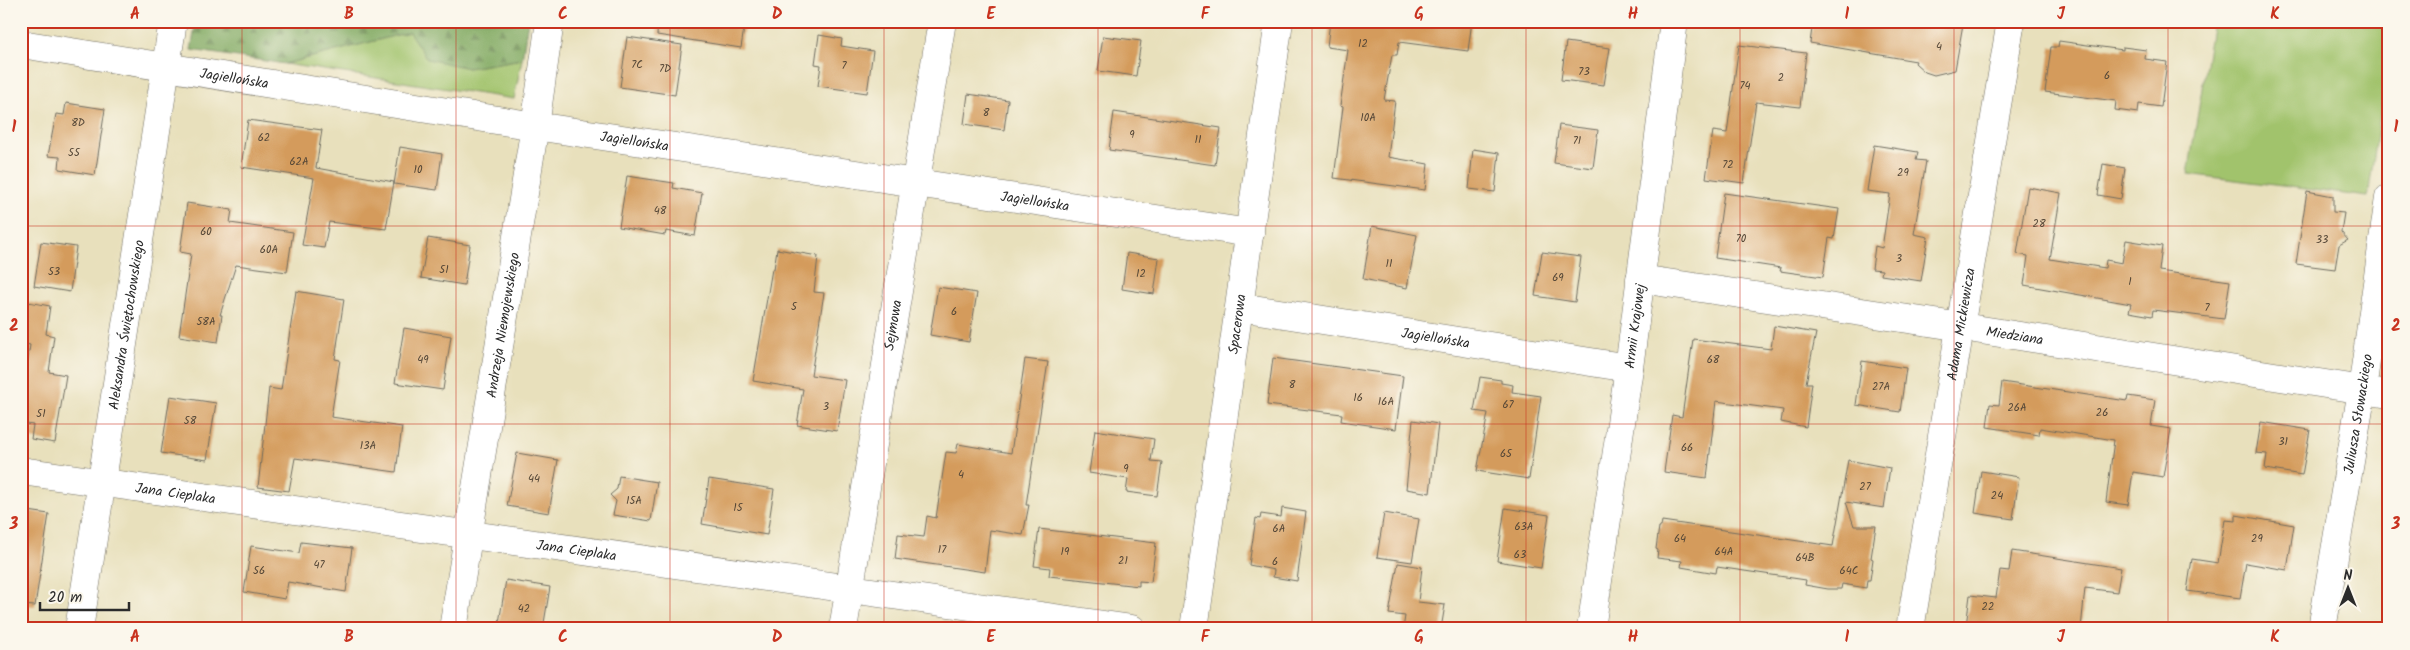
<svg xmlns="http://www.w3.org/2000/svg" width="2410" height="650" viewBox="0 0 2410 650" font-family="Kalam,sans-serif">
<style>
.grass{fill:#a1c36c;stroke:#66774c}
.forest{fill:url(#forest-firs);stroke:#566a46}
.building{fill:#d49b5b}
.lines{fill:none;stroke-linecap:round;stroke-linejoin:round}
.street-casing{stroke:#6d6a5e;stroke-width:29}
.street{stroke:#fff;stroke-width:28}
.grid{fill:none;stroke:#c8321e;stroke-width:1;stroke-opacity:0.55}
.labels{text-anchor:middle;stroke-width:4.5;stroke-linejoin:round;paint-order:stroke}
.number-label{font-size:11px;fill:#554737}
.street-label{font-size:14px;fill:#2b2b2b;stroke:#fbf7ec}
.neatline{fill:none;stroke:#c8321e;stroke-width:2}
.grid-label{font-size:16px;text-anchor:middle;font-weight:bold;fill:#c8321e}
</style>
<defs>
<pattern id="forest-firs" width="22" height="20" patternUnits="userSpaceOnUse" patternTransform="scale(1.25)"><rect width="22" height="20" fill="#80a960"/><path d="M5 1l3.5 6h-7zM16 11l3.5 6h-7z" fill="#698a4f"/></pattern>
</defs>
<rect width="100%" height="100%" fill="#fbf7ec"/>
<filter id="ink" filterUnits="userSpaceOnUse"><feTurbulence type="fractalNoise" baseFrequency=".02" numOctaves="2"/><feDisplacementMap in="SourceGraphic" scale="10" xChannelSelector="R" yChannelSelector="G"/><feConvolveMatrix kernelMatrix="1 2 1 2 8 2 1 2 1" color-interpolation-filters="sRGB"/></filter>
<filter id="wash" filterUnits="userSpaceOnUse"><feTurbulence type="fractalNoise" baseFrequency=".0096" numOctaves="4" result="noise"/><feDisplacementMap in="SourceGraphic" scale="20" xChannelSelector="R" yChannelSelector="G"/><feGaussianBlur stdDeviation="1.12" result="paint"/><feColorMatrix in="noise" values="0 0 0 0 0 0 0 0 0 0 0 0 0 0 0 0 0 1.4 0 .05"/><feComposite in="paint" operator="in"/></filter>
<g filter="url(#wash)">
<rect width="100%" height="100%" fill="#e8e0bc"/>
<g class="grass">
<polygon points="2213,21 2334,21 2389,28 2389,53 2368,197 2188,174"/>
<polygon points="409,32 468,68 522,59 514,99 285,64"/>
</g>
<polygon class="forest" points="196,21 528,21 522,59 468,68 427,59 409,32 285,64 191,50"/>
<g id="blocks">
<g class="building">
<polygon points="658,21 745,21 741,48 657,35"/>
<polygon points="1330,21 1472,21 1468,51 1399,42 1397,55 1392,55 1384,100 1395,101 1388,157 1428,164 1425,190 1334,178 1343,107 1340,106 1348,50 1327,47"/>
<polygon points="1813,21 1945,21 1963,24 1955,70 1934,75 1925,72 1915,63 1916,61 1810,43"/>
<polygon points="819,35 842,39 841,46 873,51 867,93 818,86 821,65 815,64"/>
<polygon points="1103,36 1141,41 1136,76 1098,71"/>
<polygon points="627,37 682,45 675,95 620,87"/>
<polygon points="2059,41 2123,50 2123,47 2146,50 2145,59 2167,62 2161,107 2139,104 2138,113 2115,110 2116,101 2045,92 2051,47 2058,47"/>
<polygon points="1566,42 1610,48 1604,85 1561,80"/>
<polygon points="1739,45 1806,53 1800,107 1756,102 1744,183 1706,178 1713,131 1727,133"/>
<polygon points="968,94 1008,100 1004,130 964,124"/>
<polygon points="66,103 105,109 95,175 59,169 60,157 48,156 56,114 64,115"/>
<polygon points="1114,112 1221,128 1215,165 1109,150"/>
<polygon points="248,120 322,130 316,168 394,182 386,229 329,222 324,248 302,245 314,178 241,167"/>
<polygon points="1559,125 1598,130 1593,168 1554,163"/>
<polygon points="1874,145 1918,152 1916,160 1926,161 1914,234 1928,237 1921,281 1881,275 1882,270 1872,269 1875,246 1882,248 1890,194 1867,191"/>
<polygon points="400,147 442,154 437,190 394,184"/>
<polygon points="1473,149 1499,153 1495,192 1469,189"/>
<polygon points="2103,164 2125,168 2121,199 2098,195"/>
<polygon points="627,176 674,183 673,188 702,193 695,236 666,231 665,235 619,227"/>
<polygon points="2028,187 2061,193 2050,259 2105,268 2106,260 2122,263 2126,240 2162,246 2159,271 2230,281 2224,319 2153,310 2152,316 2129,312 2131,304 2024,285 2028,256 2017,254"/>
<polygon points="2307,191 2333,196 2333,212 2344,213 2341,232 2348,240 2339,245 2335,269 2296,264"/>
<polygon points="1724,193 1839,209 1834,239 1829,238 1823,277 1780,271 1781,268 1715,258"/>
<polygon points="187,203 232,210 230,223 293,232 287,272 236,265 220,315 222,315 218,342 179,336 191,254 180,252"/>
<polygon points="1372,226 1417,235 1407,288 1363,279"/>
<polygon points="428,238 470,245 464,285 421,278"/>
<polygon points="41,242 76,247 70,292 34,286"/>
<polygon points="777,249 818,256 814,292 824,293 811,375 845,380 837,431 797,425 803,389 753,381 772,269 774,269"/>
<polygon points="1542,252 1581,257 1575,302 1535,296"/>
<polygon points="1127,253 1159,258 1154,294 1122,289"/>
<polygon points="938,287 977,293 969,342 930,335"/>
<polygon points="296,291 344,299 335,359 340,360 331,417 402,427 396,472 295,458 289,491 258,487 269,388 281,390"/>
<polygon points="28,302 50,306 46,334 54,336 49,372 66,375 55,443 31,439 33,425 21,423 21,403 30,345 22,343"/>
<polygon points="1774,326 1816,333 1806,383 1812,383 1806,427 1781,422 1783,410 1716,401 1707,478 1664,472 1672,415 1682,417 1693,339 1771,349"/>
<polygon points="404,328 451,336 443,390 395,383"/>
<polygon points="1273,358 1403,376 1396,429 1341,421 1342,414 1267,405"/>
<polygon points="1025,359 1048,362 1026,505 1029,505 1023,535 990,530 985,572 895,559 898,534 924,537 927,516 936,518 946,452 956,453 958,444 1011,453"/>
<polygon points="1862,361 1906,368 1900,412 1856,405"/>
<polygon points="1480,377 1501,380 1501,383 1513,385 1512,392 1541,396 1529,479 1477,471 1488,413 1474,411"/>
<polygon points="2002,382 2127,401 2128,396 2155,400 2151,426 2171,429 2163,477 2133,472 2128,505 2106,502 2114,440 2040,428 2039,435 1987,427 1990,404 1999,405"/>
<polygon points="170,396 216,403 207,460 161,453"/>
<polygon points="1413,420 1438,424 1430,493 1406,489"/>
<polygon points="2261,422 2310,430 2302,475 2265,469 2267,454 2256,453"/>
<polygon points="1095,430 1154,439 1151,461 1162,462 1157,496 1126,492 1128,479 1089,473"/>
<polygon points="517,453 558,460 549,513 507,506"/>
<polygon points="1848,460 1890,468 1884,508 1846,502 1854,526 1876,526 1871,558 1873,559 1870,580 1867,580 1866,588 1842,584 1841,589 1828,589 1805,585 1806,580 1717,567 1716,573 1681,567 1682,561 1657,558 1658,550 1656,549 1659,527 1661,527 1662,521 1833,546"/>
<polygon points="1981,471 2019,477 2013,519 1975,513"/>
<polygon points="619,476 657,482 651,521 613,515 616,501 610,495 617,489"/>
<polygon points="709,479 774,489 767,535 702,524"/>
<polygon points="1282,508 1306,512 1297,581 1273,577 1274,570 1249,565 1256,518 1260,519 1261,514 1281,517"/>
<polygon points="1505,508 1549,515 1541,568 1497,561"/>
<polygon points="21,510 49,514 35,606 21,605"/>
<polygon points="1384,513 1419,519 1412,562 1377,557"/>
<polygon points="2236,515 2294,525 2287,570 2246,563 2240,598 2187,591 2192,559 2218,563 2225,520 2236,521"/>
<polygon points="1039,529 1156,543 1151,582 1139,581 1139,586 1049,576 1050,568 1034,566"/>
<polygon points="301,542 352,548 346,592 288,582 285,599 244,592 251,546 299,553"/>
<polygon points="2012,551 2121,568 2117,592 2085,588 2081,629 1992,629 1966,626 1970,595 1996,598 2000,570 2009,571"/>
<polygon points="1398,563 1422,567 1418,602 1445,605 1441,629 1403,629 1405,616 1389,614"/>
<polygon points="506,580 550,587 543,629 498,629"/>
</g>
</g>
</g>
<g filter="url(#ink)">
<use href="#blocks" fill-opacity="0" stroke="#6d6a5e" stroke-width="1"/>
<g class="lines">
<defs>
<g id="street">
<path id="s1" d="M21,44L535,126L1250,233"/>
<path id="s2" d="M1640,279L1962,327L2389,394"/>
<path id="s3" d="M1240,307L1629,368"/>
<path id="s4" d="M21,471L1132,629"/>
<path id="s5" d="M79,629L173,21"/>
<path id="s6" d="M453,629L535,126L550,21"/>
<path id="s7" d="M843,629L942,21"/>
<path id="s8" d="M1194,629L1279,21"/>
<path id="s9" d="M1591,629L1629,368L1674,21"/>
<path id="s10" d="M1910,629L2011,21"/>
<path id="s11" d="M2322,629L2362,390L2389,198"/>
</g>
</defs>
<use href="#street" class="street-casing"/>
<use href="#street" class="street"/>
</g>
</g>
<path class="grid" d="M242,21V629M456,21V629M670,21V629M884,21V629M1098,21V629M1312,21V629M1526,21V629M1740,21V629M1954,21V629M2168,21V629M21,226H2389M21,424H2389"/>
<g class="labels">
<g class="number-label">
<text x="1363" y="47">12</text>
<text x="1939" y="50">4</text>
<text x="637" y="68">7C</text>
<text x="844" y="69">7</text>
<text x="665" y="72">7D</text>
<text x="1584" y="75">73</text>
<text x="2107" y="79">6</text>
<text x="1781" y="81">2</text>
<text x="1745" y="89">74</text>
<text x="986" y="116">8</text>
<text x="1368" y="121">10A</text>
<text x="78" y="126">8D</text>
<text x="1132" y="138">9</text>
<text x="264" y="141">62</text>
<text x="1198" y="143">11</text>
<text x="1577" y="144">71</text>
<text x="74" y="156">55</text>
<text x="299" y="165">62A</text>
<text x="1728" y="168">72</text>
<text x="418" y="173">10</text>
<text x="1903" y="176">29</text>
<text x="660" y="214">48</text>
<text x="2039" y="227">28</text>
<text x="206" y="235">60</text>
<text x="1741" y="242">70</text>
<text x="2322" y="243">33</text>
<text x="269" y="253">60A</text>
<text x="1899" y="262">3</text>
<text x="1389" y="267">11</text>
<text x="444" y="273">51</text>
<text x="54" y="275">53</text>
<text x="1141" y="277">12</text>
<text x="1558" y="281">69</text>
<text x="2130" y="285">1</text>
<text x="794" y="310">5</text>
<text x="2207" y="311">7</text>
<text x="954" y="315">6</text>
<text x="206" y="325">58A</text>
<text x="423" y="363">49</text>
<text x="1713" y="363">68</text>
<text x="1292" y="388">8</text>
<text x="1881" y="390">27A</text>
<text x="1358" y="401">16</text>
<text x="1386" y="405">16A</text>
<text x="1508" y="408">67</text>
<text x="826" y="410">3</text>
<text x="2017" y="411">26A</text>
<text x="2102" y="416">26</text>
<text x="41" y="417">51</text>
<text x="190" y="424">58</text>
<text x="2283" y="445">31</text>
<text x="368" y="449">13A</text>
<text x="1687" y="451">66</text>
<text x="1506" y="457">65</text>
<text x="1126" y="472">9</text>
<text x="961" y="478">4</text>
<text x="534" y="482">44</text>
<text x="1865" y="490">27</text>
<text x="1997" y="499">24</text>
<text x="634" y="504">15A</text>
<text x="738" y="511">15</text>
<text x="1524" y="530">63A</text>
<text x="1279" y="532">6A</text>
<text x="1680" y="542">64</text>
<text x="2257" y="542">29</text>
<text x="942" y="553">17</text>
<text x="1065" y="555">19</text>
<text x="1724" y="555">64A</text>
<text x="1520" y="558">63</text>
<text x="1805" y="561">64B</text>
<text x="1123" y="564">21</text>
<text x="1275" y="565">6</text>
<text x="319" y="568">47</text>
<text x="259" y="574">56</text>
<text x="1849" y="574">64C</text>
<text x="1988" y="610">22</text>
<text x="524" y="612">42</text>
</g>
<g class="street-label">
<text dy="5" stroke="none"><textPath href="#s1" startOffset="216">Jagiellońska</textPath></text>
<text dy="5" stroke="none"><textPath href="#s1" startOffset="621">Jagiellońska</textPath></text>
<text dy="5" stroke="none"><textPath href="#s1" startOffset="1026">Jagiellońska</textPath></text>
<text dy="5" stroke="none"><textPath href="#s5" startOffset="308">Aleksandra Świętochowskiego</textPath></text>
<text dy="5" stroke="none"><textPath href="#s6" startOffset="308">Andrzeja Niemojewskiego</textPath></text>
<text dy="5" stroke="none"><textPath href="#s7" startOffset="308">Sejmowa</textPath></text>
<text dy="5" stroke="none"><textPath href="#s8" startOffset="308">Spacerowa</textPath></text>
<text dy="5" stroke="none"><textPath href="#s9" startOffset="306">Armii Krajowej</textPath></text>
<text dy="5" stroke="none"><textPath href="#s10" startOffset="309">Adama Mickiewicza</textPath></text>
<text dy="5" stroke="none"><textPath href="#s2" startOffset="379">Miedziana</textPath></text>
<text dy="5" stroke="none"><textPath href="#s3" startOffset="198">Jagiellońska</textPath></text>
<text dy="5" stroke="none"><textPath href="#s11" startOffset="218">Juliusza Słowackiego</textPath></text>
<text dy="5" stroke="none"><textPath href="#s4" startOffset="156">Jana Cieplaka</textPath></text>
<text dy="5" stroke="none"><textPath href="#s4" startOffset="561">Jana Cieplaka</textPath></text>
</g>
</g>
<rect width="2410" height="650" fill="none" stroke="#fbf7ec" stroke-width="55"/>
<g transform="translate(2348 588)" stroke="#fbf7ec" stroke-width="4" paint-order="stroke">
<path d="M0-4L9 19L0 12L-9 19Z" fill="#2b2b2b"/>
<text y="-8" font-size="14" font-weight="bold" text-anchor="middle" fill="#2b2b2b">N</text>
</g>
<path d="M40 602v8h89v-8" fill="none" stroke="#2b2b2b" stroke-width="2.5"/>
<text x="48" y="602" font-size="15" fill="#2b2b2b" stroke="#fbf7ec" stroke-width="4" paint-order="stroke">20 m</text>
<rect x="28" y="28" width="2354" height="594" class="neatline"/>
<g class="grid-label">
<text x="135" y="19">A</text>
<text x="349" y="19">B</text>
<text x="563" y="19">C</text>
<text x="777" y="19">D</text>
<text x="991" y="19">E</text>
<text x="1205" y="19">F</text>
<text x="1419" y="19">G</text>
<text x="1633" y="19">H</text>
<text x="1847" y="19">I</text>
<text x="2061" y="19">J</text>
<text x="2275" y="19">K</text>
<text x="14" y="132">1</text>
<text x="2396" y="132">1</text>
<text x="14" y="331">2</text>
<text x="2396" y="331">2</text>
<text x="14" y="529">3</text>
<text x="2396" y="529">3</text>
<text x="135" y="642">A</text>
<text x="349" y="642">B</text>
<text x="563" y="642">C</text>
<text x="777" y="642">D</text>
<text x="991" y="642">E</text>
<text x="1205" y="642">F</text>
<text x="1419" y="642">G</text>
<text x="1633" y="642">H</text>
<text x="1847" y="642">I</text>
<text x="2061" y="642">J</text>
<text x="2275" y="642">K</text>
</g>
</svg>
